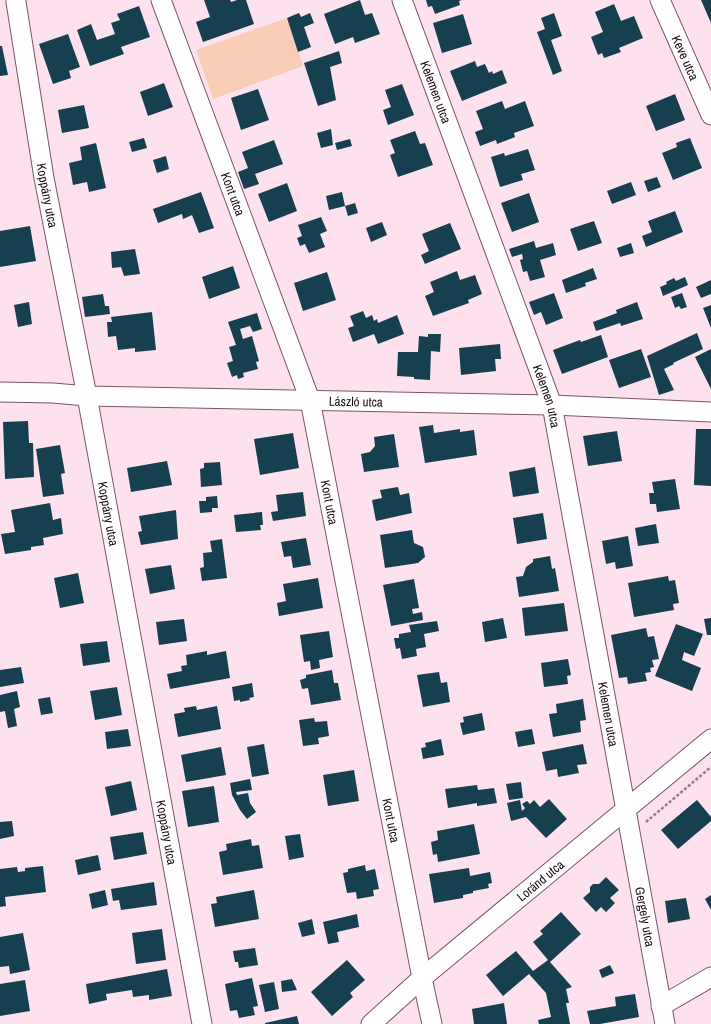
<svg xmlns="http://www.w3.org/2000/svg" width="711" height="1024" viewBox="0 0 711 1024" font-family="'Archivo Narrow',sans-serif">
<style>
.green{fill:#f8cdb6}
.building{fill:#163f50}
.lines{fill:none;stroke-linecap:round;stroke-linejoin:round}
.minor-casing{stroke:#7c5468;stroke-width:21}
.path{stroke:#947e89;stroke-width:2.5;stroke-dasharray:3 2;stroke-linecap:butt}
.minor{stroke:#fff;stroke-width:19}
.labels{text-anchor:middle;stroke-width:4;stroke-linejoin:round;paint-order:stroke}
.street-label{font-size:13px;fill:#1e0f17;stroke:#fef4f8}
</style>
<rect width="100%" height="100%" fill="#fde1ee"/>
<polygon class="green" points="287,18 303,66 213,99 196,50"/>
<g class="building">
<polygon points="204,0 230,0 231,2 237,0 246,0 254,24 203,42 196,22 210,17"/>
<polygon points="360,0 365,15 372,13 380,34 355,43 353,37 335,44 324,14"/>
<polygon points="426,0 462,0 459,1 460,5 435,14 432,6 428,7"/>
<polygon points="701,0 711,0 711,23"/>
<polygon points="614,4 621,21 634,16 643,38 619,48 621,52 604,58 602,53 598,55 591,37 603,32 595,12"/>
<polygon points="139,6 150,37 121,47 124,54 90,66 77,30 91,24 97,40 115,34 111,23 120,20 117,14"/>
<polygon points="299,13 301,17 310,13 314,23 304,27 311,47 298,52 287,18"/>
<polygon points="554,13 562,36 551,40 562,71 553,75 537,32 545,29 541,18"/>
<polygon points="463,14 472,44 442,53 433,23"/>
<polygon points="68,34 80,67 69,71 71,78 53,84 39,44"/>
<polygon points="0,46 2,46 8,75 0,76"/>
<polygon points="339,51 342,63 330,67 336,100 318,106 304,63"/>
<polygon points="475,61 477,67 485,64 489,73 492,71 493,74 502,70 507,83 462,101 450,71"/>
<polygon points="164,83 173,107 148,116 140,92"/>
<polygon points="402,84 414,115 388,125 383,110 391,107 385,90"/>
<polygon points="258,89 269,120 241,130 231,98"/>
<polygon points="675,94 685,120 656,131 646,106"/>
<polygon points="502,101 505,109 525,101 534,126 514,133 515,137 497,144 496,140 480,146 475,132 483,129 476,111"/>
<polygon points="84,105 89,128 62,133 58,110"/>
<polygon points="331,129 333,145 321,148 317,133"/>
<polygon points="415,131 420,144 425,143 433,165 398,177 390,155 395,153 390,140"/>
<polygon points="144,138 147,148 132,152 129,142"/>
<polygon points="690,138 702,168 673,180 662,153 677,147 676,143"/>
<polygon points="350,139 352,146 337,150 335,143"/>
<polygon points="274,140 283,164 255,174 259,184 244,189 238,172 248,168 242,152"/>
<polygon points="96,143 106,188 89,192 87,182 73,185 69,163 82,160 80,147"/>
<polygon points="528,149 535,170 521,174 523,180 500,187 491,157 504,153 505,156"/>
<polygon points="166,156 169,169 157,173 153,160"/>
<polygon points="657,177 661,187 648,192 644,181"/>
<polygon points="631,182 636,195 612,204 607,191"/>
<polygon points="287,183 297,211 269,222 258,194"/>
<polygon points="201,192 214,228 199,233 192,215 183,219 182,214 158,223 153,209"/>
<polygon points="342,192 345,206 329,210 326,196"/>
<polygon points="529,193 539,222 512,232 501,203"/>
<polygon points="355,203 358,213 348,216 345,206"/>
<polygon points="675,211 683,232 646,247 642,236 652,232 648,221"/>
<polygon points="321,217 327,231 320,234 325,247 309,253 305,244 300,246 297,238 302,236 298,225"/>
<polygon points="594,221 602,243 578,251 570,229"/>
<polygon points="382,222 387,235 371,242 366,228"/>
<polygon points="450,223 461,249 425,264 421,255 429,251 422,234"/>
<polygon points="30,226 36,261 0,267 0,231"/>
<polygon points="534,241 536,248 553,243 556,255 540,260 545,277 530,281 527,271 523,272 520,260 523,259 522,254 512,257 509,249"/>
<polygon points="631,243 634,253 620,257 617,248"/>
<polygon points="135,249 140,274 124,276 121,267 112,268 111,252"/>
<polygon points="233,266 240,288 209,299 202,277"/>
<polygon points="593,268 597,279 585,283 586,286 566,293 562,280"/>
<polygon points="457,271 460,280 475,275 482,294 468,300 469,303 433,316 425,296 434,292 430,282"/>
<polygon points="327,272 336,300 303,311 294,283"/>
<polygon points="685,277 688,285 663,296 660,287 667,284 666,282 674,278 676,281"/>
<polygon points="711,280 711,294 701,298 696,287"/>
<polygon points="554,293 563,318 546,325 541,312 534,315 529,302"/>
<polygon points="682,293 687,307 681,309 679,306 675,308 671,297"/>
<polygon points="103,294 105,306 109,306 110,314 85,317 82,297"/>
<polygon points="29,302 32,324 18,327 14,305"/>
<polygon points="637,302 643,319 621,326 620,323 596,331 593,322 617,313 616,310"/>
<polygon points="711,305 711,328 703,308"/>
<polygon points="363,311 366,318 372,315 374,321 377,319 378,323 397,315 404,334 378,344 374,334 353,342 348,328 354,326 350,316"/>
<polygon points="152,312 156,350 135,352 135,348 118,350 116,336 108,337 107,322 112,322 111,317"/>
<polygon points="257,313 262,329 253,332 250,326 240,329 243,339 252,336 259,361 256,362 258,369 243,373 244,377 238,379 237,375 232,377 227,363 233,361 229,347 236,345 228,322"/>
<polygon points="697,333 703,349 673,363 674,364 664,369 674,390 659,395 647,356"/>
<polygon points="428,334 441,334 440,352 431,351 430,380 414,379 414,377 397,376 398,352 418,352 419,336 428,337"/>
<polygon points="601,335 608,357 562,374 553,350 580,340 581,342"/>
<polygon points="500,344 501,359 495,359 496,371 461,375 459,348"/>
<polygon points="641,349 651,377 619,388 609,360"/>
<polygon points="711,349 711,389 695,357"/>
<polygon points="28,421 29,443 33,443 34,477 5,479 3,422"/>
<polygon points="433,425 434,433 460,429 460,432 474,430 477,455 425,463 419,427"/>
<polygon points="696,429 711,429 711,486 694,485"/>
<polygon points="617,431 622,461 588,466 583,436"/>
<polygon points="293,433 299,468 260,475 254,439"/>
<polygon points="394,434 399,467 364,472 361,454 370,452 375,446 374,437"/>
<polygon points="60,445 65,473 61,474 64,494 43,497 36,449"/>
<polygon points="167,461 172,485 131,492 127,468"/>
<polygon points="220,462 222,485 201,487 200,469 204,468 204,463"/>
<polygon points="535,467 539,493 513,497 509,472"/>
<polygon points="675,479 680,509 657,512 656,504 650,504 649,493 654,493 652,482"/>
<polygon points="398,487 400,495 409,493 412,513 376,521 372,500 382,498 380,490"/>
<polygon points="303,492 306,516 273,521 271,512 278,511 276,495"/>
<polygon points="217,496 218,508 212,508 212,512 200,513 199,501 206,501 206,497"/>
<polygon points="50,503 53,520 61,518 63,534 43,538 44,545 31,547 31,550 5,554 1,534 15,532 11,510"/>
<polygon points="176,510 178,539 141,545 138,532 142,531 139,516"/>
<polygon points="262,512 263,525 260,525 261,530 236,532 234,515"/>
<polygon points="543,513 547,539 517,544 513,518"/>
<polygon points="656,524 659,543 638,546 635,528"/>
<polygon points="412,530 414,543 423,547 425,557 418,563 385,568 380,535"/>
<polygon points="628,536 633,566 616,569 615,562 606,564 602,541"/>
<polygon points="306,538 311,565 293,568 291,556 284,557 281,542"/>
<polygon points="222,539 227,578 202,581 200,568 204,567 203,553 212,552 210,541"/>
<polygon points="550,556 552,569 555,568 559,591 519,597 516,577 523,576 526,567 533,562 533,559"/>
<polygon points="171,565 175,589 150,594 145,569"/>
<polygon points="78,573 84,603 60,608 54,578"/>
<polygon points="668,576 669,581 675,580 679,603 673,604 674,610 634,617 628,583"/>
<polygon points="318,578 323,608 279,616 277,603 286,601 283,584"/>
<polygon points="414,579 419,608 412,609 413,614 422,612 423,620 391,626 383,585"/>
<polygon points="564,603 568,631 525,636 522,608"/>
<polygon points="503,618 507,638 485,642 482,622"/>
<polygon points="711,618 711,635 707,635 704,619"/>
<polygon points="184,619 187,641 159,645 156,622"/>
<polygon points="437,621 439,631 424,634 426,647 416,649 417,656 402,659 400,648 396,649 394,638 399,638 399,634 411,632 409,625"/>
<polygon points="676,624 703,634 694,656 684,652 682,660 701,668 692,691 655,676"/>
<polygon points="646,628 648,637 654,636 659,659 652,660 654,667 650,668 651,672 645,673 647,681 628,684 627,677 619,678 611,635"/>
<polygon points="329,631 333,657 319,660 320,668 311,670 310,661 304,662 300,635"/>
<polygon points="107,641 110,662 83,666 80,644"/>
<polygon points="207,651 207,655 226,651 230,678 170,689 167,674 182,671 181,666 187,665 186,655"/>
<polygon points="568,659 571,675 567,676 568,684 544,687 541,663"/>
<polygon points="21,667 24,683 0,687 0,670"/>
<polygon points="332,670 334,683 338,683 341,700 311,705 308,688 302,689 300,680 306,678 306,675"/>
<polygon points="439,672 441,683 447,682 450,702 423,707 417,675"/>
<polygon points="252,683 254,697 249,698 250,700 240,702 240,700 234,701 232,687"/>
<polygon points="117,687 122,715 95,720 90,691"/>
<polygon points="17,691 20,707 14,709 17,726 8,728 5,711 0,712 0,695"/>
<polygon points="50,697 53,713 41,715 38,699"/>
<polygon points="583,699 586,720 580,721 581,732 553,737 549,714 557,713 556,704"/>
<polygon points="196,706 197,710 217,706 221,729 178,737 174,714 185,712 184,708"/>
<polygon points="482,713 485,730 463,735 460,723 464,722 463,717"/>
<polygon points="314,718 315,722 327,721 329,736 318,738 319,744 303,746 299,720"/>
<polygon points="128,729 131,746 107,749 105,732"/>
<polygon points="532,729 535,744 518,747 515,732"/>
<polygon points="441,739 444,755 423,759 421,748 426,747 425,743"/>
<polygon points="264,744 269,774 252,777 247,747"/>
<polygon points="583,744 587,764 577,765 579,773 558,777 557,769 546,771 542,752"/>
<polygon points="221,747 226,775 186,782 181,755"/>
<polygon points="354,770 359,801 328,806 323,775"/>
<polygon points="250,779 252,790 236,792 237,795 248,793 250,803 256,812 247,819 240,810 232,795 230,783"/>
<polygon points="131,781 137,810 111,816 105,787"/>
<polygon points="521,782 523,798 509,800 506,784"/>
<polygon points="477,785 478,790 494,788 497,803 477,806 477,803 448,808 445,789"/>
<polygon points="214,786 219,822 188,827 182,791"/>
<polygon points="549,799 567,819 546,838 526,817 511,821 507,803 520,800 522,811 525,808 522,804 527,801 530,804 534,800 540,807"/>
<polygon points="697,800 711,817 711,821 678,849 661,830"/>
<polygon points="12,821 14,836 0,839 0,822"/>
<polygon points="474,824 480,854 438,862 437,854 433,855 431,842 438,840 437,831"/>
<polygon points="143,832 147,854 114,860 110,837"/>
<polygon points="300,834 304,857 289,860 285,836"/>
<polygon points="251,839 252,846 259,845 263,868 223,875 219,852 227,850 226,844"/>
<polygon points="98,855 101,870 78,875 75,860"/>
<polygon points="365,865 366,871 375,869 379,889 373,890 374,896 357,899 356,892 347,893 343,873 348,872 348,869"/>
<polygon points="43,866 46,892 5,897 6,906 0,907 0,869 17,867 18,872 25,871 25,868"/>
<polygon points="469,868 470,876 490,872 492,883 488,884 489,888 473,891 473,893 463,895 463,898 434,903 429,874"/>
<polygon points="606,877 619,890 610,898 615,903 606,912 601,907 596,912 583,898 590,892 590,887 593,884 599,884"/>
<polygon points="154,882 157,905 121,910 119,900 113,901 111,889"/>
<polygon points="105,890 108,905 92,909 89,894"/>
<polygon points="254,890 259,919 215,927 211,904 217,903 216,897"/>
<polygon points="711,895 711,910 705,899"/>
<polygon points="686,898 690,919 668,923 665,901"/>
<polygon points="561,912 581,934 550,962 572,987 566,989 569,1003 566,1003 570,1024 539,1024 538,1020 551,1017 546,993 529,974 503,996 486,975 516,951 533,971 548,960 533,942 543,934 540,931"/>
<polygon points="357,914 359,927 337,932 339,942 328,944 323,922"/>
<polygon points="312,919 315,934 302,937 298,923"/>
<polygon points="162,929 166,960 136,964 132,933"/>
<polygon points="23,933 30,970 10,974 9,966 0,967 0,937"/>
<polygon points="255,948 258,965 239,968 238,962 235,962 233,951"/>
<polygon points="347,960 365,980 350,993 353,997 332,1016 311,992"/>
<polygon points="610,965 614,973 602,978 599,970"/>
<polygon points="167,969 172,996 149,1000 149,995 133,997 132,990 106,994 107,1000 89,1004 86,984"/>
<polygon points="252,978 258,1006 253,1007 255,1015 239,1018 237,1010 230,1011 225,984"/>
<polygon points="292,979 297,990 282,992 281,981"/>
<polygon points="25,980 30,1011 0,1016 0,984"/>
<polygon points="274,982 279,1009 265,1012 259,985"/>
<polygon points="635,994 639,1017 600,1024 590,1024 587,1011 616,1006 615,997"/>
<polygon points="504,1003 507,1024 474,1024 472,1009"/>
<polygon points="297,1016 299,1024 265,1024 265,1023"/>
</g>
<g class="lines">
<defs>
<g id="minor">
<path id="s1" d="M161,0L310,400L422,978L432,1024"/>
<path id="s2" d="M402,0L552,405L665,1024"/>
<path id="s3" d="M660,0L711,115"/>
<path id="s4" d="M16,2L44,178L87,396L202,1024"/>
<path id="s5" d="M0,392L53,393L87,396L552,405L711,412"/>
<polyline points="661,1006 711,977"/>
<path id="s6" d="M371,1024L422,978L711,739"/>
</g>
</defs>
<use href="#minor" class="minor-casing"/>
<polyline class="path" points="646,822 711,767"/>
<use href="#minor" class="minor"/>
</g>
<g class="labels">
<g class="street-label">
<text dy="5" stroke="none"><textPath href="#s3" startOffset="63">Keve utca</textPath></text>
<text dy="5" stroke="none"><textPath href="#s2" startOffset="98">Kelemen utca</textPath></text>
<text dy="5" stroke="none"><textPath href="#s1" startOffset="207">Kont utca</textPath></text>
<text dy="5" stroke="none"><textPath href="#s4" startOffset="196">Koppány utca</textPath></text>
<text dy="5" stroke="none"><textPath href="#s2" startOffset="422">Kelemen utca</textPath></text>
<text dy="5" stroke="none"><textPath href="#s5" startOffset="356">László utca</textPath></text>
<text dy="5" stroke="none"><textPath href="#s1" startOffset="531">Kont utca</textPath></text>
<text dy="5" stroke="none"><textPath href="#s4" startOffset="520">Koppány utca</textPath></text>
<text dy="5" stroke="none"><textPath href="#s2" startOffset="746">Kelemen utca</textPath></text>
<text dy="5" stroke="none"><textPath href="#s1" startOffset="855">Kont utca</textPath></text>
<text dy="5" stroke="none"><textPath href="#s4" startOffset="844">Koppány utca</textPath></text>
<text dy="5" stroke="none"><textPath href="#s6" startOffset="222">Loránd utca</textPath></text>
<text dy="5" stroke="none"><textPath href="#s2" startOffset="952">Gergely utca</textPath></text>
</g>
</g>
</svg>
